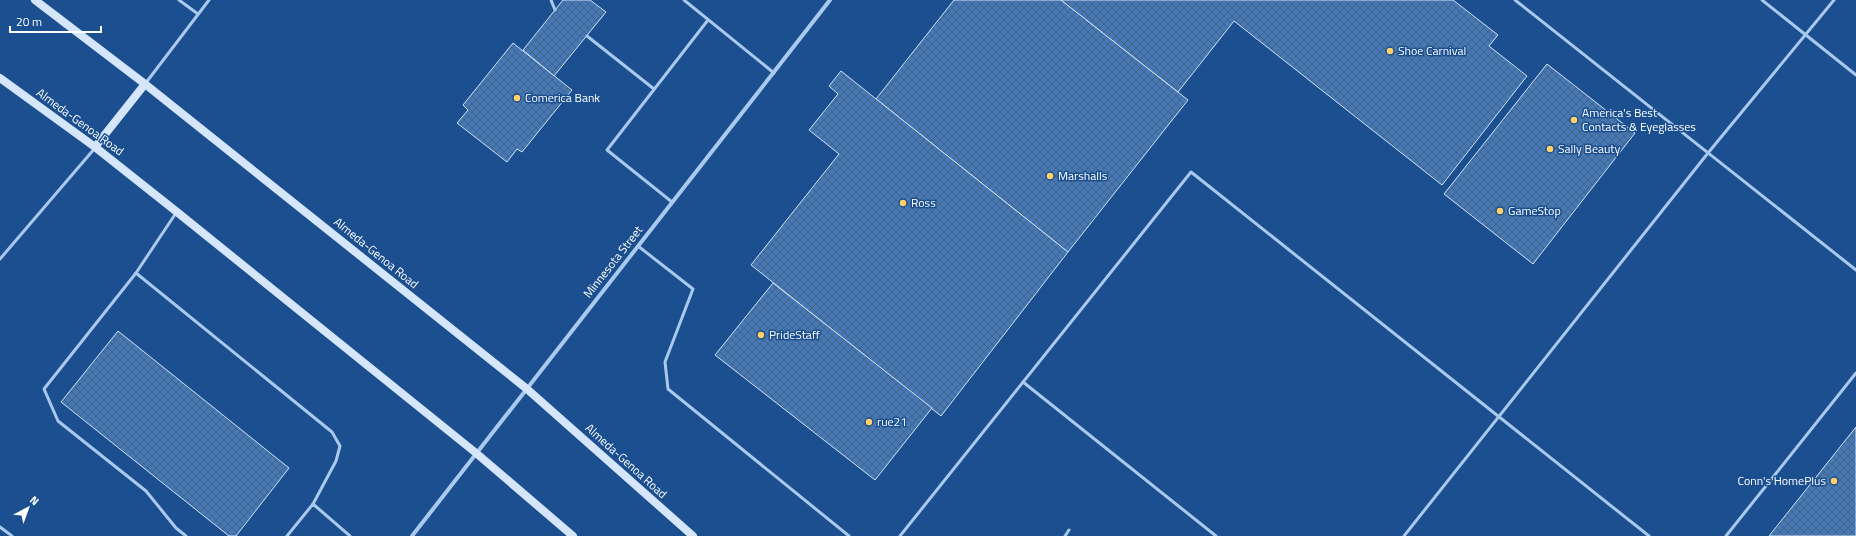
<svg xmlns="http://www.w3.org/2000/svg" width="1856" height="536" viewBox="0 0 1856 536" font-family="'Titillium Web',sans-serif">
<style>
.building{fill:url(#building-cross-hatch);stroke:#cfe3fa}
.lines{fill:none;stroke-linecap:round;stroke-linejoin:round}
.lane{stroke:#a9c9ee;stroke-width:3}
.street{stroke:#a9c9ee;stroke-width:4}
.secondary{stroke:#d6e6fa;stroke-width:8}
.poi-dot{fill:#ffd166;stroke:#1b4f8f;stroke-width:1.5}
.labels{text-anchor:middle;stroke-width:3;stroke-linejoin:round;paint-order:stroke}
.poi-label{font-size:12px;fill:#fff;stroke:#1b4f8f;text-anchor:start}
.street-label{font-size:12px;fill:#fff;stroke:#1b4f8f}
</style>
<defs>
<pattern id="building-cross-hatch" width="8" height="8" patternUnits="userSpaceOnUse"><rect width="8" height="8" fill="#4478b7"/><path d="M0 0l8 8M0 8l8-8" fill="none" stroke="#486282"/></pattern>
</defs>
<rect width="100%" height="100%" fill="#1b4f8f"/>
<g class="building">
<polygon points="563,0 590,0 606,12 554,76 523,50"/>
<polygon points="954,0 1061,0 1188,100 1068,252 876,99"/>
<polygon points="1061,0 1453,0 1498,35 1489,46 1527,76 1442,185 1234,21 1178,92"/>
<polygon points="513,43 572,90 522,152 517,149 507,162 457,123 468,110 463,105"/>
<polygon points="1547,64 1635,133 1533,264 1444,194"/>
<polygon points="841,71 1068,252 941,416 751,265 839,154 809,130 838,94 829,86"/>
<polygon points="773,283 932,408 875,480 715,355"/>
<polygon points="118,331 289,468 236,536 229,536 61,402"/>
<polygon points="1856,427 1856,536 1769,536"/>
</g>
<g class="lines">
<g class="lane">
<polyline points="179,0 198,14"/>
<polyline points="551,0 555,10"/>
<polyline points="684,0 774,73"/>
<polyline points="1515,0 1856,270"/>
<polyline points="1762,0 1856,75"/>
<polyline points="587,36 654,89"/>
<polyline points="145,84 209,0"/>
<polyline points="672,202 607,150 708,20"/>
<polyline points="176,213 136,273 44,389 58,421 146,491 176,528 186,536"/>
<polyline points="638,246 693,289 665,362 668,389 849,536"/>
<polyline points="0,259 95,148"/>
<polyline points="136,273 332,432 340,446 336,461 313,504"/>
<polyline points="1023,382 1216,536"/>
<polyline points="0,527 12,536"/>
<polyline points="287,536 313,504 350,536"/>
<polyline points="900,536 1191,172 1649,536"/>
<polyline points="1065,536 1069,530"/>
<polyline points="1404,536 1708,153 1834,0"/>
<polyline points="1726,536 1856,373"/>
</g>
<polyline class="street" points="412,536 830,0"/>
<g class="secondary">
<polyline points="35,0 145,84 527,389 693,536"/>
<polyline points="0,78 95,147 177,212 476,453 573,536"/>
<polyline points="95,147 145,84"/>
</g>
</g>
<g class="poi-dot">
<circle cx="1390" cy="51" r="4"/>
<circle cx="517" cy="98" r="4"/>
<circle cx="1574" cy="120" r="4"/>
<circle cx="1550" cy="149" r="4"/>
<circle cx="1050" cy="176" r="4"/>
<circle cx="903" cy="203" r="4"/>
<circle cx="1500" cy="211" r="4"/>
<circle cx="761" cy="335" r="4"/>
<circle cx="869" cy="422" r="4"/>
<circle cx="1834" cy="481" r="4"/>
</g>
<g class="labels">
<g class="poi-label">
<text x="1398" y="55">Shoe Carnival</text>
<text x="525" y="102">Comerica Bank</text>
<text x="1582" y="117">America's Best<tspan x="1582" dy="14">Contacts &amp; Eyeglasses</tspan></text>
<text x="1558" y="153">Sally Beauty</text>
<text x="1058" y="180">Marshalls</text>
<text x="911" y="207">Ross</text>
<text x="1508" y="215">GameStop</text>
<text x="769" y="339">PrideStaff</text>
<text x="877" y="426">rue21</text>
<text x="1826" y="485" text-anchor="end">Conn's HomePlus</text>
</g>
<g class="street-label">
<text transform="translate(80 122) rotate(36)" y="4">Almeda-Genoa Road</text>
<text transform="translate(376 253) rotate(39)" y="4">Almeda-Genoa Road</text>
<text transform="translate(613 262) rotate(-52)" y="4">Minnesota Street</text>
<text transform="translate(626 461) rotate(42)" y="4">Almeda-Genoa Road</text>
</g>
</g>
<g transform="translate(28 508) rotate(41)" stroke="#1b4f8f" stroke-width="3" paint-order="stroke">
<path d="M0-3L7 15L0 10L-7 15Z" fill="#ffffff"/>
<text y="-6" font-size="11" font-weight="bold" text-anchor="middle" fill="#ffffff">N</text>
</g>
<path d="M10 26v6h91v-6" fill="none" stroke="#ffffff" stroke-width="2"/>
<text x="16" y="26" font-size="12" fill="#ffffff" stroke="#1b4f8f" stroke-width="3" paint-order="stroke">20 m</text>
</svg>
